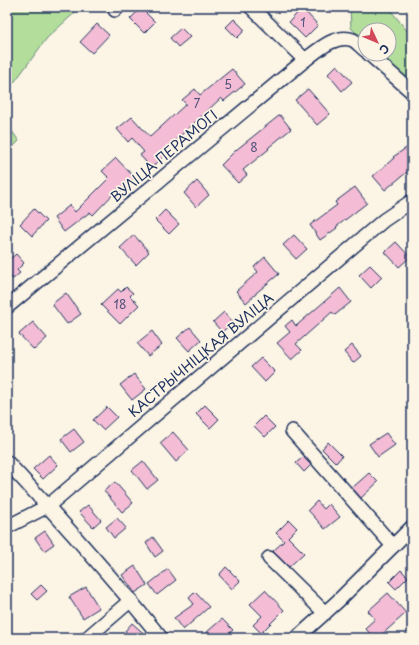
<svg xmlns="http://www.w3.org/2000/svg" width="419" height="645" viewBox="0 0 419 645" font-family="'Playpen Sans',sans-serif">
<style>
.green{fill:#b3dd9b;stroke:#67867c}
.building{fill:#f4bdd5;stroke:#1b2f5e}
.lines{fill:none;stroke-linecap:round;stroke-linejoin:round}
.minor-casing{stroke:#1b2f5e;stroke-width:16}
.minor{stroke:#fcf5e5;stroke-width:13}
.rail-casing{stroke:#1b2f5e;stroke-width:4.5}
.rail{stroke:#fcf5e5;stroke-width:3;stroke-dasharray:9;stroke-linecap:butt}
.labels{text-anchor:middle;stroke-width:3.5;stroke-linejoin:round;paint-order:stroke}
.number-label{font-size:12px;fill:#51527c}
.street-label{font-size:14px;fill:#1b2f5e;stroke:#fcf5e5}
</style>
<rect width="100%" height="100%" fill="#fcf5e5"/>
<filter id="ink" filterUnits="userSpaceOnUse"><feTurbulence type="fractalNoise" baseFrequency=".025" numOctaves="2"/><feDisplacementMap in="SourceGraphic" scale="8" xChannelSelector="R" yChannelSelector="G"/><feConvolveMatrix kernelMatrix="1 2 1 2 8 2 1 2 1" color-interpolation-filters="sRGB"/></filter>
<g filter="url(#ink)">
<g class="green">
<polygon points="7,7 81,7 47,38 7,92"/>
<polygon points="350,7 388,7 412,37 412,83 379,54 389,54 389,30 365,30 365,41 351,28"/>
<polygon points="7,124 19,141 7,153"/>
</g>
<g class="building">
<polygon points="141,8 155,22 144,33 130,19"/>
<polygon points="302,8 318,25 305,38 289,22"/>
<polygon points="234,19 245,30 237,38 226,27"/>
<polygon points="97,24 109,35 92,53 80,42"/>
<polygon points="181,28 190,37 178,47 170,38"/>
<polygon points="337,65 352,82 342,91 328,74"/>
<polygon points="232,69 245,84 224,101 221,98 163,152 165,155 151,168 140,155 144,152 132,138 128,142 117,129 132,117 150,137 186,104 182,100 195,89 200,95"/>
<polygon points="308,89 330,114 317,125 295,100"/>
<polygon points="280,115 291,129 268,148 269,149 243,170 247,175 238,183 221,165 236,150"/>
<polygon points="412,144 412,168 385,190 373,176 394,158 393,157"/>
<polygon points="116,158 135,178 121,191 119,188 93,215 90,212 64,232 54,218 70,205 75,212 109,178 102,171"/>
<polygon points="197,181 209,195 196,207 184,193"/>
<polygon points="355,187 367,203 336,227 337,228 320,240 310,225 337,205 335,202"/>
<polygon points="34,209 46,221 32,236 20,224"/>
<polygon points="165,210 179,224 169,234 155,220"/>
<polygon points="134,235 149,252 136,265 120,248"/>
<polygon points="294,235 307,249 296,259 283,245"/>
<polygon points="396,242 410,257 399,267 385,252"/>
<polygon points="16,254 24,263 17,270 20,273 13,279 10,276 7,278 7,259 9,260"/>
<polygon points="265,257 279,274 256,293 256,294 246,303 236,291 258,272 254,267"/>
<polygon points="370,265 382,277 371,288 359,275"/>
<polygon points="126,287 133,293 130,296 139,305 120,324 101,305 118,289 121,292"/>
<polygon points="340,288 351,302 335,315 332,312 296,344 302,350 292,359 277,343 290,332 285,326 292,320 296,326"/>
<polygon points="66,293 81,314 67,324 52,304"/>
<polygon points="224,312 233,322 222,332 213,322"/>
<polygon points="33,322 47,338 34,350 19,334"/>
<polygon points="190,327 201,340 189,351 177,338"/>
<polygon points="152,331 162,345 148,356 137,343"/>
<polygon points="352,345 361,356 353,363 344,352"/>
<polygon points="261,358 275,372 265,382 251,367"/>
<polygon points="134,374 146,389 132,400 120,385"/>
<polygon points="205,405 219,419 210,428 196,414"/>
<polygon points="107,407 117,417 103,430 93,420"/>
<polygon points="264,416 275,427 265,437 254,426"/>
<polygon points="74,429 84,442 71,452 61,439"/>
<polygon points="173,432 189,450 176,462 160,443"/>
<polygon points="386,433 395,445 378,457 369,444"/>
<polygon points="328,442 342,456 336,463 322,449"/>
<polygon points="49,455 58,465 43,479 33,469"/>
<polygon points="303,457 311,465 304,472 296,463"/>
<polygon points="143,461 158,480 147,489 132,470"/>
<polygon points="369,473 378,482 361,498 352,488"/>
<polygon points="115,482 133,503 122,512 104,491"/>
<polygon points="317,501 324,509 329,504 340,517 325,529 308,510"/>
<polygon points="88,505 101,520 93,527 79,512"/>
<polygon points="117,518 126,528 114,538 106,527"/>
<polygon points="289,520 297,528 288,537 304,553 289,567 273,551 284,541 276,533"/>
<polygon points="45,531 54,544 44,551 35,538"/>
<polygon points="153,537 163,551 155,557 146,543"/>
<polygon points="135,566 147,585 135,593 122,575"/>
<polygon points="226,567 240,581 232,589 219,575"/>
<polygon points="168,569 176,580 157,595 149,584"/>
<polygon points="401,570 408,577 396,589 389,582"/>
<polygon points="41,585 47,591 37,600 31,594"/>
<polygon points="86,587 99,608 83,618 69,597"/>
<polygon points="265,590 284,610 261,633 253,625 262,616 250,604"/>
<polygon points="195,592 209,607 183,630 174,618 194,604 189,598"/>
<polygon points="388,593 406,613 378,638 374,638 365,628 375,619 368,611"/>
<polygon points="222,619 233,630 224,638 212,638 207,632"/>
<polygon points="132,623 149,638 133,638 125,631"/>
</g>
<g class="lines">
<defs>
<g id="minor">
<polyline points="251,7 305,60"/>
<polyline points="115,10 118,7"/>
<polyline points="369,54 412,92"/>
<path d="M7,307L305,60C317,51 336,33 353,40C357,42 361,47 365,50"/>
<polyline points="292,431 393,546"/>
<path d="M7,462C60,519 112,577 161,638"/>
<polyline points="7,527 48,506 384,220 412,201"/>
<polyline points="269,558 325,613"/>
<polyline points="87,638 131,600"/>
<polyline points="297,638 338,601 412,527"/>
</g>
</defs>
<use href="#minor" class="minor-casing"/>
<use href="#minor" class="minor"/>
<defs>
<polyline id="rail" points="407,7 412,13"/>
</defs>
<use href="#rail" class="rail-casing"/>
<use href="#rail" class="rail"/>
</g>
</g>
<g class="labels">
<g class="number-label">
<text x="303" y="27">1</text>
<text x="228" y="89">5</text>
<text x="197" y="108">7</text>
<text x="254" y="152">8</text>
<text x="120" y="309">18</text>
</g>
<g class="street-label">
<text transform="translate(164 156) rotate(-40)" y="5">ВУЛІЦА ПЕРАМОГІ</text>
<text transform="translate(201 355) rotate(-40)" y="5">КАСТРЫЧНІЦКАЯ ВУЛІЦА</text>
</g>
</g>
<rect width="419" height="645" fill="none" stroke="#fcf5e5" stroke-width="24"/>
<rect x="12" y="12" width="395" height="621" fill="none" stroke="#1b2f5e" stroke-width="1.5" filter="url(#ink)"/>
<g transform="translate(377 42) rotate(134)"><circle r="19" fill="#fcf5e5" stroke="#a2a6af"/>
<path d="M0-3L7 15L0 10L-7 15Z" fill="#d1495b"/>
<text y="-6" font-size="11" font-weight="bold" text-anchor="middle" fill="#1b2f5e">С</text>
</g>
</svg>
